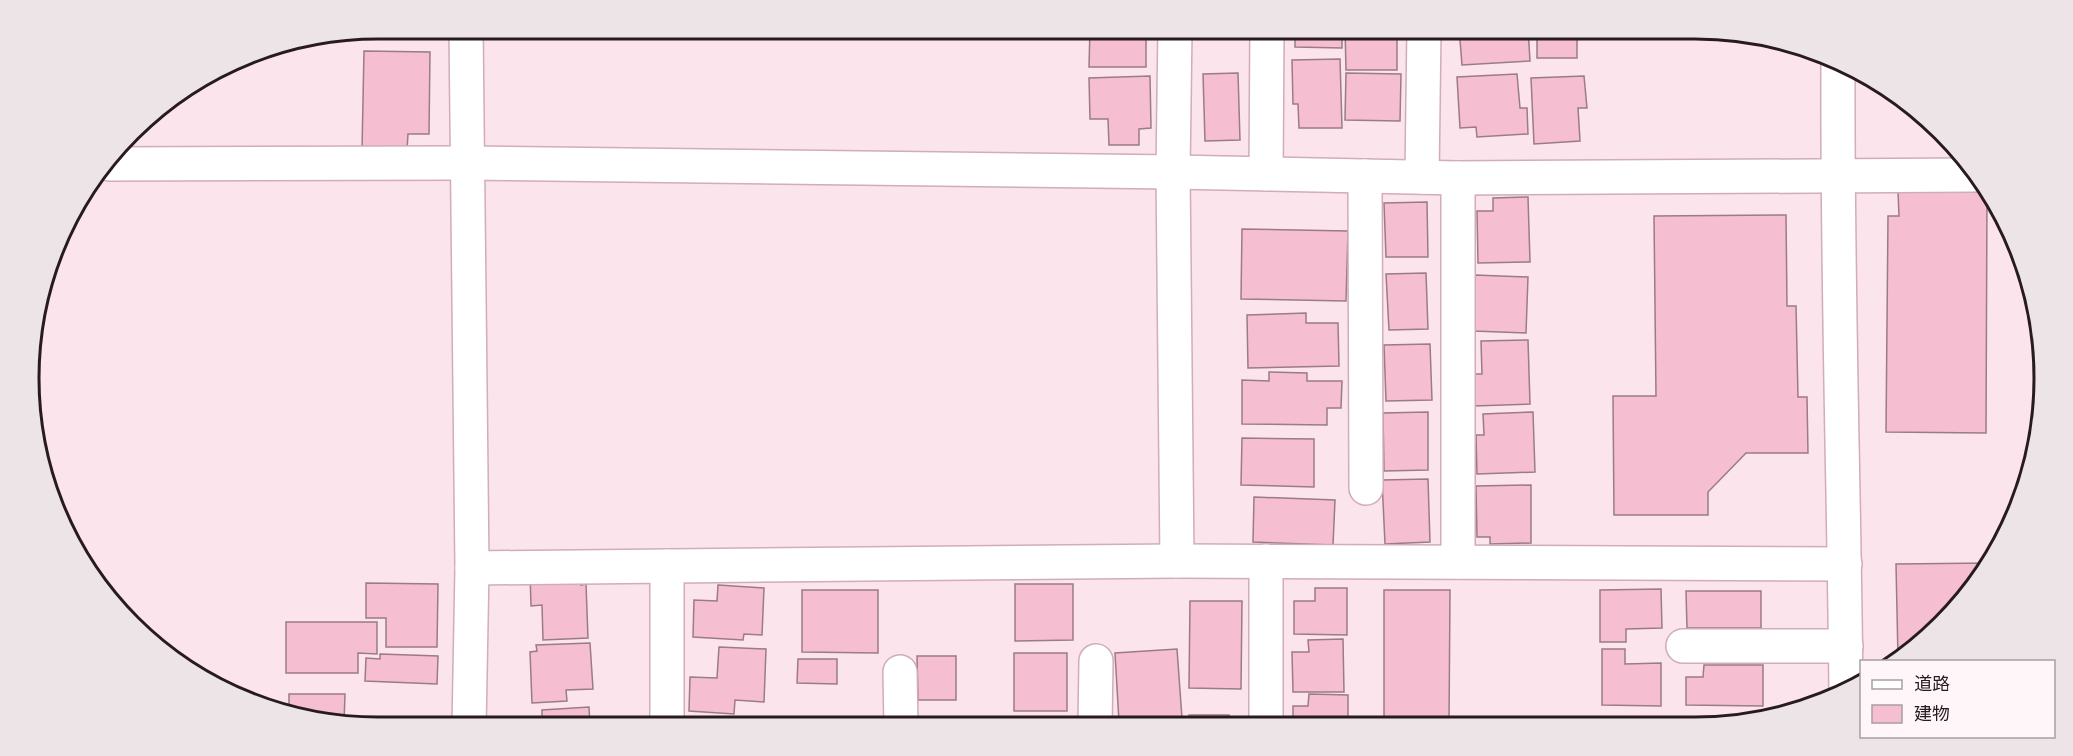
<svg xmlns="http://www.w3.org/2000/svg" width="2073" height="756" viewBox="0 0 2073 756" font-family="Ubuntu,'Noto Sans JP',sans-serif">
<style>
.building{fill:#f6bfd1;stroke:#9b7b85;stroke-width:1.5}
.lines{fill:none;stroke-linecap:round;stroke-linejoin:round}
.minor-casing{stroke:#d0adb8;stroke-width:36}
.minor{stroke:#fff;stroke-width:33}
.rim{fill:none;stroke:#281b1f;stroke-width:3}
</style>
<rect width="100%" height="100%" fill="#fbe4eb"/>
<g class="building">
<polygon points="1090,28 1131,28 1131,34 1146,34 1146,67 1089,67"/>
<polygon points="1295,28 1342,28 1342,48 1295,47"/>
<polygon points="1345,28 1374,28 1374,36 1397,35 1397,70 1346,70"/>
<polygon points="1459,28 1528,28 1530,61 1462,65"/>
<rect x="1537" y="28" width="40" height="30"/>
<polygon points="364,51 430,52 429,134 408,134 407,150 362,150"/>
<polygon points="1340,59 1342,128 1299,128 1298,104 1293,104 1292,60"/>
<polygon points="1238,73 1240,140 1205,141 1203,74"/>
<polygon points="1346,73 1401,74 1400,121 1345,120"/>
<polygon points="1517,74 1520,108 1527,108 1528,134 1477,137 1476,127 1460,128 1457,77"/>
<polygon points="1150,76 1151,128 1139,129 1139,145 1109,145 1108,119 1090,119 1089,78"/>
<polygon points="1584,76 1587,108 1578,108 1580,141 1534,144 1531,78"/>
<polygon points="1898,191 1987,192 1986,433 1886,432 1888,216 1899,216"/>
<polygon points="1528,197 1530,262 1478,263 1477,211 1493,211 1493,198"/>
<polygon points="1427,202 1428,257 1386,257 1384,203"/>
<polygon points="1786,215 1787,306 1796,306 1798,397 1807,397 1808,453 1746,453 1708,492 1708,515 1614,515 1613,396 1656,396 1654,216"/>
<polygon points="1242,229 1348,231 1346,301 1241,299"/>
<polygon points="1426,273 1428,329 1389,330 1386,274"/>
<polygon points="1475,275 1528,277 1526,333 1474,331"/>
<polygon points="1306,313 1306,323 1338,323 1339,366 1248,368 1247,315"/>
<polygon points="1528,340 1530,404 1474,406 1472,374 1482,374 1481,341"/>
<polygon points="1430,344 1432,400 1386,401 1384,345"/>
<polygon points="1269,372 1307,373 1307,381 1342,381 1341,408 1327,408 1327,425 1242,424 1242,380 1269,381"/>
<polygon points="1428,412 1428,470 1384,471 1383,413"/>
<polygon points="1533,412 1535,472 1477,474 1476,435 1484,435 1483,414"/>
<polygon points="1242,438 1314,439 1314,487 1241,485"/>
<polygon points="1428,479 1430,542 1385,544 1382,480"/>
<polygon points="1531,485 1531,543 1490,544 1490,537 1477,537 1476,486"/>
<polygon points="1254,497 1335,500 1333,545 1253,542"/>
<polygon points="1989,563 1926,641 1898,659 1896,564"/>
<polygon points="581,571 581,585 586,584 588,638 543,640 542,605 531,606 530,573"/>
<polygon points="366,583 438,584 437,647 386,647 386,618 366,618"/>
<polygon points="1015,584 1073,584 1073,640 1015,641"/>
<polygon points="718,585 764,588 762,635 744,634 743,640 693,637 694,600 717,601"/>
<polygon points="1315,588 1347,588 1347,635 1294,634 1294,601 1315,601"/>
<polygon points="1661,589 1662,628 1626,629 1626,642 1600,642 1600,590"/>
<polygon points="802,590 878,590 878,653 802,652"/>
<polygon points="1384,590 1450,590 1449,725 1384,725"/>
<polygon points="1686,591 1761,591 1761,628 1687,628"/>
<polygon points="1190,601 1242,601 1241,689 1189,688"/>
<polygon points="286,622 377,622 377,654 358,653 358,673 286,673"/>
<polygon points="1343,639 1344,692 1293,692 1292,652 1309,652 1308,640"/>
<polygon points="590,643 593,689 566,690 567,701 532,703 530,652 537,651 536,645"/>
<polygon points="719,647 766,649 764,702 735,700 734,714 689,711 690,677 717,678"/>
<polygon points="1177,649 1182,718 1119,722 1115,653"/>
<polygon points="1602,649 1625,649 1625,664 1661,663 1661,706 1602,705"/>
<rect x="1014" y="653" width="53" height="58"/>
<polygon points="380,654 438,656 437,684 365,681 366,658 380,659"/>
<polygon points="917,656 956,656 956,700 918,700"/>
<polygon points="798,659 837,659 837,684 797,683"/>
<polygon points="1704,665 1763,665 1763,706 1686,705 1686,677 1703,677"/>
<polygon points="289,694 345,694 344,723 289,716"/>
<polygon points="1309,694 1348,695 1348,725 1293,725 1293,706 1308,706"/>
<polygon points="589,707 590,727 542,727 542,710"/>
<polygon points="1189,715 1229,715 1228,726 1189,726"/>
<polygon points="354,718 434,720 434,727 378,728 354,724"/>
</g>
<g class="lines">
<defs>
<g id="minor">
<polyline points="466,28 472,568 469,727"/>
<polyline points="1175,28 1173,172 1177,561"/>
<path d="M1838,66C1837,275 1844,484 1846,693"/>
<polyline points="110,164 466,163 1173,172 1458,178 1973,175"/>
<polyline points="1266,174 1267,28"/>
<polyline points="1365,176 1366,488"/>
<polyline points="1422,177 1424,28"/>
<polyline points="1458,178 1458,562"/>
<polyline points="1266,561 1266,726"/>
<polyline points="667,566 667,727"/>
<polyline points="472,568 1177,561 1845,564"/>
<polyline points="1683,646 1846,646"/>
<polyline points="900,672 901,726"/>
<polyline points="1095,726 1096,661"/>
</g>
</defs>
<use href="#minor" class="minor-casing"/>
<use href="#minor" class="minor"/>
</g>
<path d="M0 0H2073V756H0ZM378 39H1695A339 339 0 0 1 2034 378V378A339 339 0 0 1 1695 717H378A339 339 0 0 1 39 378V378A339 339 0 0 1 378 39Z" fill="#ede4e7" fill-rule="evenodd"/>
<path class="rim" d="M378 39H1695A339 339 0 0 1 2034 378V378A339 339 0 0 1 1695 717H378A339 339 0 0 1 39 378V378A339 339 0 0 1 378 39Z"/>
<rect x="1860" y="660" width="195" height="78" fill="#fef6f8" stroke="#a89ea1" stroke-width="1.5"/>
<rect x="1872" y="680" width="30" height="9" fill="#ffffff" stroke="#a89ea1" stroke-width="1.5"/>
<text x="1914" y="690" font-size="18" fill="#281b1f">道路</text>
<rect x="1872" y="705" width="30" height="18" fill="#f6bfd1" stroke="#a89ea1" stroke-width="1.5"/>
<text x="1914" y="720" font-size="18" fill="#281b1f">建物</text>
</svg>
